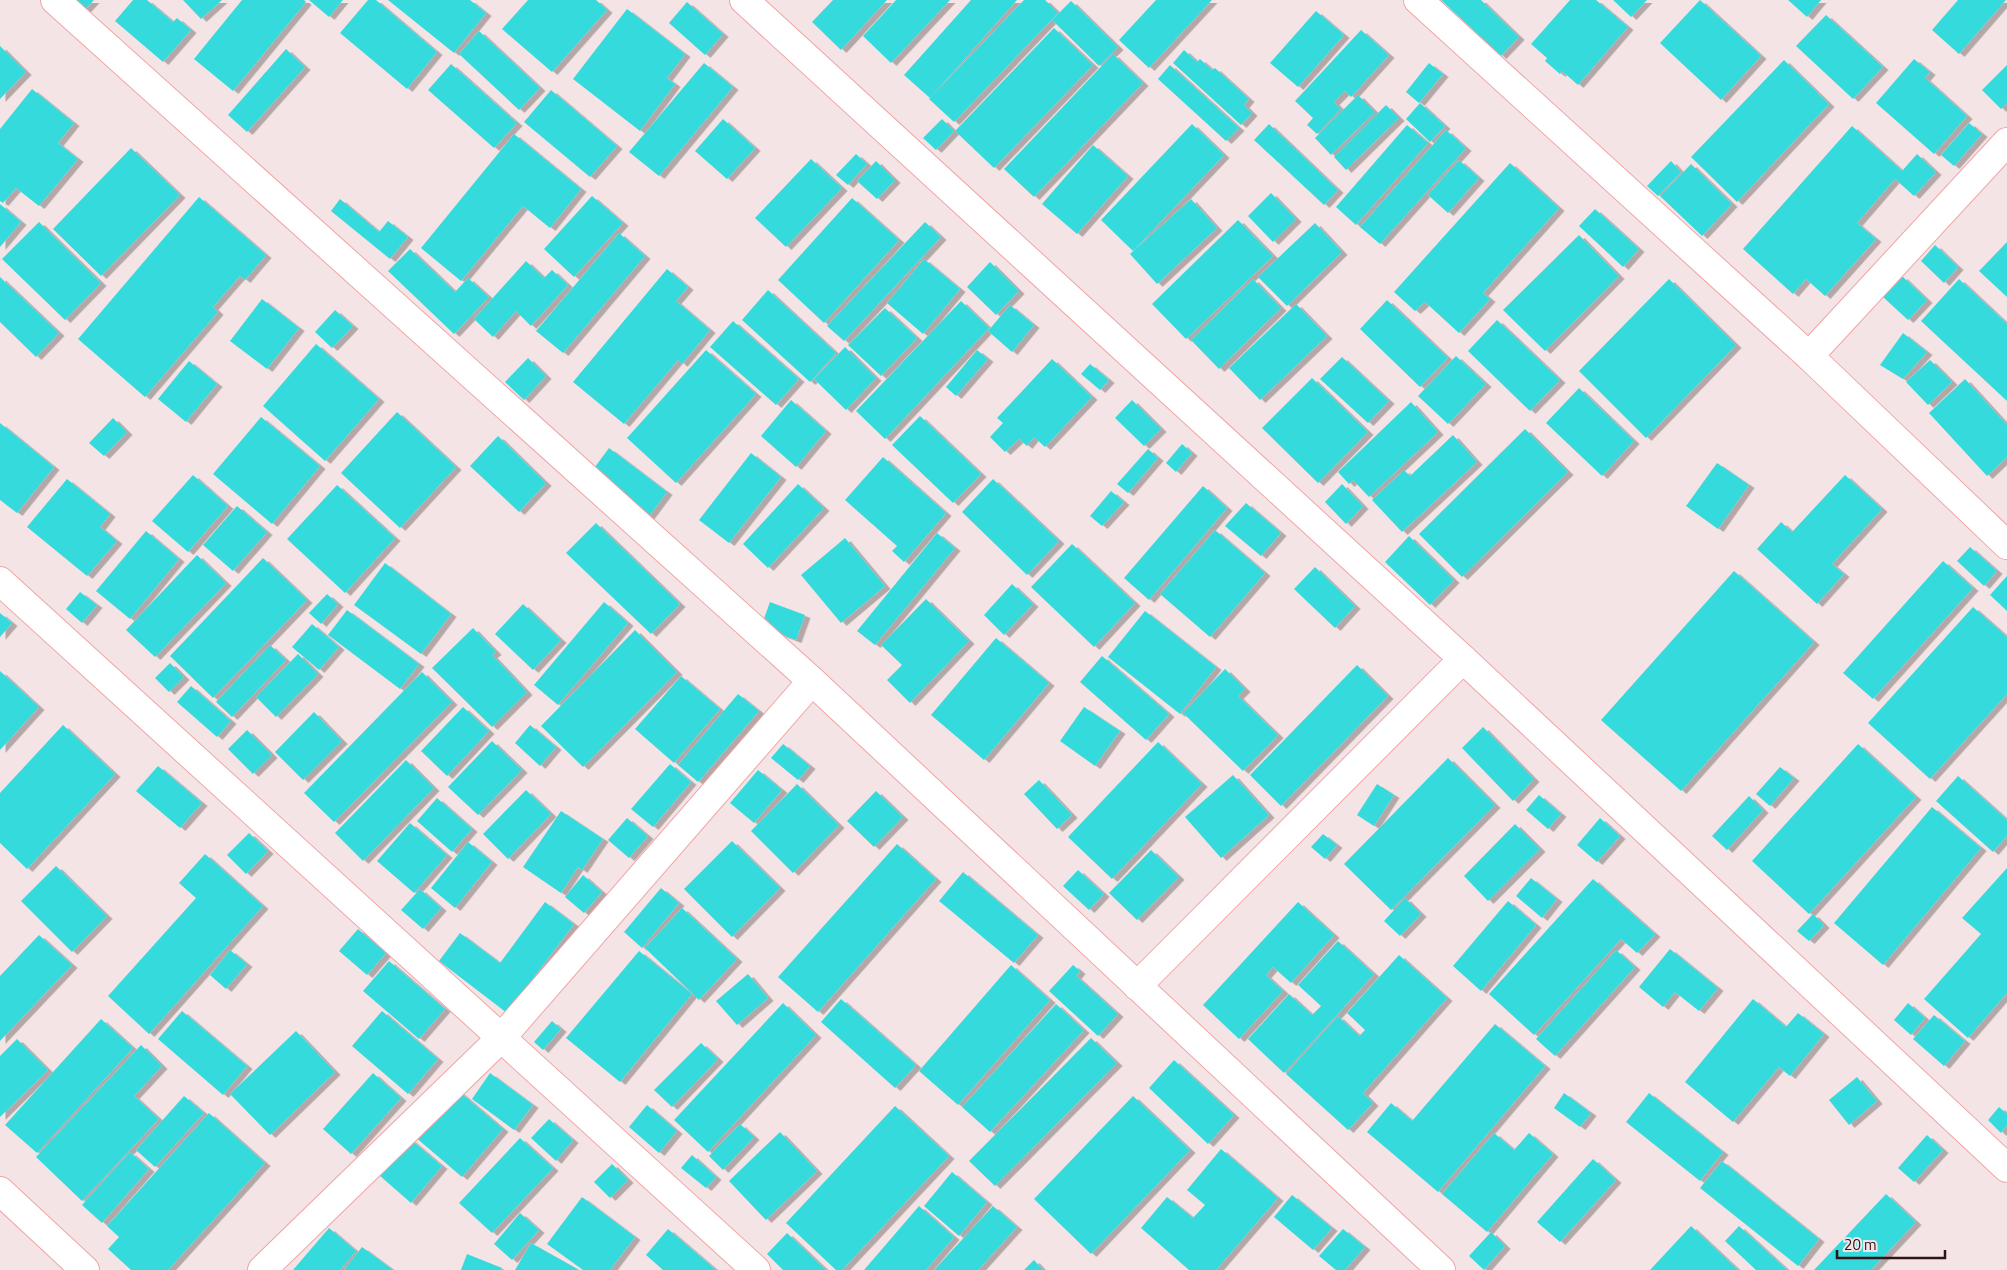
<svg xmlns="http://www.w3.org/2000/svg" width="2007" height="1270" viewBox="0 0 2007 1270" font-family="'Titillium Web',sans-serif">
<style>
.building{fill:#35dadc;filter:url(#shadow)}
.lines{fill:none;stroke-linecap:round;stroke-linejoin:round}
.minor-casing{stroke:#f1a4a7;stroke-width:30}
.minor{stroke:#fff;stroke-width:28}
</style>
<defs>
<filter id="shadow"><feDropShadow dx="5.5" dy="3" stdDeviation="0" flood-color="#0004"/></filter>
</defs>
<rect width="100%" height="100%" fill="#f5e4e5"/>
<g class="building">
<polygon points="68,0 94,0 82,13"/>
<polygon points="133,0 147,0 173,22 177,18 191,30 163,62 115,21"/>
<polygon points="183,0 222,0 201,19"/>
<polygon points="242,0 304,0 306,2 233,91 194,59"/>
<polygon points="309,0 343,0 329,17"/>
<polygon points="368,0 376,0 437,52 407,89 340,33"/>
<polygon points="388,0 470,0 486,13 454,53"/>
<polygon points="528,0 596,0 607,10 552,72 502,29"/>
<polygon points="833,0 887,0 841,50 812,22"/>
<polygon points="896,0 950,0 891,63 863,36"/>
<polygon points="971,0 1017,0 930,98 904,75"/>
<polygon points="1024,0 1045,0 1058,13 954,122 929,99"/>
<polygon points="1156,0 1212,0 1149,68 1119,40"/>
<polygon points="1441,0 1481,0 1519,37 1501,56"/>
<polygon points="1570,0 1596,0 1628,27 1578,85 1562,71 1560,74 1545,61 1547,58 1531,44"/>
<polygon points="1613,0 1647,0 1631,17"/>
<polygon points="1700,0 1761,56 1721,100 1660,43"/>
<polygon points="1788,0 1821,0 1807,17"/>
<polygon points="1958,0 2006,0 1959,54 1932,30"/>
<polygon points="1071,1 1118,47 1099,66 1052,20"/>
<polygon points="687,2 723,34 705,55 669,23"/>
<polygon points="627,9 685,54 667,78 675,84 640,131 573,79"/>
<polygon points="1316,11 1344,35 1298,87 1270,63"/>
<polygon points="1826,15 1883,67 1853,99 1796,46"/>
<polygon points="1054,28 1093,65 994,168 955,131"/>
<polygon points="1361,30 1389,55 1351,97 1345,91 1334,102 1341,109 1317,134 1307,125 1313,118 1295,101"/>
<polygon points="479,31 540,88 519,110 459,54"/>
<polygon points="0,46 26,72 0,99"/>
<polygon points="286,49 305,67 247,132 228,115"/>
<polygon points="1184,50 1197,62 1200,59 1212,70 1215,68 1249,99 1244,105 1252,113 1241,125 1173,63"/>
<polygon points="1113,54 1143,83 1034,197 1004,169"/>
<polygon points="1914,59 1930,72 1925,78 1967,116 1934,154 1876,103"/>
<polygon points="1784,60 1829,104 1737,202 1691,157"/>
<polygon points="704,63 733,87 659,176 629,152"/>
<polygon points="1429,63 1443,74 1419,103 1406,92"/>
<polygon points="451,64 517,123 494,148 428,90"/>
<polygon points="1170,65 1239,128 1226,141 1158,79"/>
<polygon points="2007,65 2007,103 2001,109 1982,90"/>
<polygon points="32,89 74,123 58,143 78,159 39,206 16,188 3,203 0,201 0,129"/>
<polygon points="551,90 617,146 590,177 524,122"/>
<polygon points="1358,95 1375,112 1331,155 1315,138"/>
<polygon points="1420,103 1445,126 1430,142 1406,119"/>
<polygon points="1386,105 1399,118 1346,170 1334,157"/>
<polygon points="723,119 755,148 727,179 695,151"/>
<polygon points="942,119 954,131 936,150 923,138"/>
<polygon points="1969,123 1982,134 1954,166 1941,155"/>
<polygon points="1192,124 1224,155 1133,251 1101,220"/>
<polygon points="1269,124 1338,190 1324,205 1254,140"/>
<polygon points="1407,125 1428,143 1356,225 1336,207"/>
<polygon points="1852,126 1902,171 1917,154 1936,172 1914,196 1895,179 1857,223 1876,239 1825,296 1806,279 1793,294 1743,249"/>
<polygon points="1446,130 1466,148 1380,244 1360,227"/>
<polygon points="514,134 581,189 550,228 523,206 461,281 421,248"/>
<polygon points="1093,145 1128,176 1077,234 1042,204"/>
<polygon points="131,148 180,195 101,276 53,229"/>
<polygon points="856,154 867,164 848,185 836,175"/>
<polygon points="811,159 842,188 786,247 755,218"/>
<polygon points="1459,160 1479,178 1448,213 1428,195"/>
<polygon points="876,161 895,180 877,199 857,181"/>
<polygon points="1671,161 1681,172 1658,196 1647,186"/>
<polygon points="1510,163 1559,208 1483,293 1490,299 1459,333 1425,302 1415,311 1394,292"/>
<polygon points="1691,164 1732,204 1702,236 1660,196"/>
<polygon points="1271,193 1296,219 1273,242 1248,216"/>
<polygon points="592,196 623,223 574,277 544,249"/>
<polygon points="199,197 266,255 245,280 240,276 213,307 218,312 145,397 78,339"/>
<polygon points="852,198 899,240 824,323 778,280"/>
<polygon points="340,199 379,232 388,221 408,237 390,259 331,211"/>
<polygon points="1191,199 1217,228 1157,284 1130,254"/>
<polygon points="0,204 21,222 0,247"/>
<polygon points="1595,209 1639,249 1623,267 1579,226"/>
<polygon points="1238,220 1273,256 1186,339 1152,304"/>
<polygon points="39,222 101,283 65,320 2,259"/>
<polygon points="925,222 941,237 844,341 827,326"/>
<polygon points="1315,223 1342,252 1287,306 1258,277"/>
<polygon points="619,233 645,256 563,353 536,331"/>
<polygon points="1579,235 1619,276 1545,351 1503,310"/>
<polygon points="2007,242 2007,297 1979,271"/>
<polygon points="1935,245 1958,267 1944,283 1921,261"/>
<polygon points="410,249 455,292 468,278 489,297 454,334 388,271"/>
<polygon points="924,259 960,289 923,334 887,303"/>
<polygon points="526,261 544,278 552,270 568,285 531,326 516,311 493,337 474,319"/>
<polygon points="990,262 1019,291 996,315 967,287"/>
<polygon points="667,269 688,287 676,301 710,330 682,364 678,360 624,424 573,382"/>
<polygon points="1902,276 1927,300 1908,320 1883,297"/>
<polygon points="0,277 59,333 36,357 0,322"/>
<polygon points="1253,279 1281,308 1219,369 1191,340"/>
<polygon points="1669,279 1736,345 1646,438 1579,371"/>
<polygon points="1959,279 2007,324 2007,401 1921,321"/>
<polygon points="768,290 836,353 810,382 742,320"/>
<polygon points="262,299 299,328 267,369 230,341"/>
<polygon points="1387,300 1448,358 1420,387 1360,329"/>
<polygon points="961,301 989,328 885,439 856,411"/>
<polygon points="1296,304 1327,336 1260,400 1229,368"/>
<polygon points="1010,305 1034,325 1012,352 988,331"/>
<polygon points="885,308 917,338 881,376 848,345"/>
<polygon points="335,310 353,326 332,348 315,332"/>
<polygon points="1497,320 1560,380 1530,411 1468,351"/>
<polygon points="733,321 799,379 776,405 710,347"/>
<polygon points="1903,333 1927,352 1903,379 1880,365"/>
<polygon points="316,344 379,399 325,461 263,406"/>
<polygon points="845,347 876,378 846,410 814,379"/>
<polygon points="706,350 756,394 676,483 627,438"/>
<polygon points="977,350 988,359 956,396 946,387"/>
<polygon points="1456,356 1486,384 1448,424 1418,396"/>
<polygon points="1342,357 1389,401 1368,423 1320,379"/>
<polygon points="528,358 546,376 524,400 505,382"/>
<polygon points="1052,359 1092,397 1045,447 1034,437 1027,446 1019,439 1005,452 990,437 1003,423 997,418"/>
<polygon points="1930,360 1952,382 1928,405 1906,382"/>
<polygon points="189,361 217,384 186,422 158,399"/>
<polygon points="1090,364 1109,380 1100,390 1081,374"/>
<polygon points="1312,378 1368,432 1318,483 1262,428"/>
<polygon points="1965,379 2007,425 2007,457 1987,476 1929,413"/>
<polygon points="1579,388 1634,441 1602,476 1546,423"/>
<polygon points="791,400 826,431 796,467 761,436"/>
<polygon points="1132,400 1161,429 1144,446 1115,418"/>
<polygon points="1411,402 1438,432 1369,497 1353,480 1349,484 1338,472"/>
<polygon points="397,412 456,467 400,528 341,473"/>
<polygon points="920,416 981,474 953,503 892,445"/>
<polygon points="261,417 320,466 272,524 213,474"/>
<polygon points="113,418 127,432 104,456 89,443"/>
<polygon points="0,423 54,467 17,513 0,500"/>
<polygon points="1525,429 1568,472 1462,577 1419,534"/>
<polygon points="1453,435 1477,462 1402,532 1372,500 1404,470 1410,476"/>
<polygon points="498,436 546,483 519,512 470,466"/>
<polygon points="1182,444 1192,453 1176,472 1166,463"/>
<polygon points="609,448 667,492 647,519 589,475"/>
<polygon points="1148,449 1158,458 1128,493 1117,484"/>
<polygon points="751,453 781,477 729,543 699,520"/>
<polygon points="883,457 946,513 904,562 892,551 897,546 845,500"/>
<polygon points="1717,463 1749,485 1718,529 1686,506"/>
<polygon points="193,475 228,506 188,552 152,521"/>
<polygon points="1845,475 1882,509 1832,564 1844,574 1817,604 1757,549 1781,522 1792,532"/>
<polygon points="67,479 110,514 100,527 117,541 87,576 27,527"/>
<polygon points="993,479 1059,541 1027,575 962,512"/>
<polygon points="798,484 824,508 768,568 743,544"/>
<polygon points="1342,484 1363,506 1346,524 1325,502"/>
<polygon points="337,485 395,538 345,593 287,539"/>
<polygon points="1203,486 1227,508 1149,600 1124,578"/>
<polygon points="1111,491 1124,502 1102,526 1090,516"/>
<polygon points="1246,503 1281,533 1261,556 1225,526"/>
<polygon points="237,506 267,532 233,571 203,545"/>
<polygon points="596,523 680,604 651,634 566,553"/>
<polygon points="1215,530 1265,573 1210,637 1160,594"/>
<polygon points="146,531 179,559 130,619 96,591"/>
<polygon points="937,533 955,548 875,645 857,631"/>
<polygon points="1409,536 1454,580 1430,605 1385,562"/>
<polygon points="845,538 885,586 841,623 801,575"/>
<polygon points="1072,544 1135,603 1094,647 1031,587"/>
<polygon points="1970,547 1997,571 1984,586 1957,561"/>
<polygon points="197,555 226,583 155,657 126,630"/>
<polygon points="263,558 307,600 213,698 170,656"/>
<polygon points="1943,561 1973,588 1873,699 1843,673"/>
<polygon points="385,563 451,614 421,654 354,605"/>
<polygon points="1315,567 1355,606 1335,628 1294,589"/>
<polygon points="1734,571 1814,642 1681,791 1601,720"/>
<polygon points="2007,576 2007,611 1990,595"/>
<polygon points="1012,584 1033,604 1004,635 984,615"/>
<polygon points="80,592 97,605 82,623 66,609"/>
<polygon points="327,594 338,604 321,624 309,613"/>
<polygon points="926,599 969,641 910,703 887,680 902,665 881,645"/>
<polygon points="604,602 628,623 558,705 534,685"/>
<polygon points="770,602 805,615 796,640 761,627"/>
<polygon points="523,604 561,640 533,670 495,634"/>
<polygon points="1973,607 2007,637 2007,694 1930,779 1868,723"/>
<polygon points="347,610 419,664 400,689 328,635"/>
<polygon points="1145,611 1216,667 1180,714 1108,657"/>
<polygon points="0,613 12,623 0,637"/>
<polygon points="312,624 339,647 319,670 292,647"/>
<polygon points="473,628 496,652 492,655 527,692 492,727 432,668"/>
<polygon points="635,630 677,672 583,767 541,726"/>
<polygon points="996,638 1049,683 984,760 931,715"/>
<polygon points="270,645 286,660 232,717 216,702"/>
<polygon points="298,654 318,674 276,717 256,697"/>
<polygon points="1102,656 1169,714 1146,740 1080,682"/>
<polygon points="170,663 184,677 169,692 155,678"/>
<polygon points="1357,665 1388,696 1281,806 1250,775"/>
<polygon points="1225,669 1245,689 1238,696 1278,735 1243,771 1183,713"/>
<polygon points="0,671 39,707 0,750"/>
<polygon points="422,672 452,702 334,822 304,793"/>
<polygon points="681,676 720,709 674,763 635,729"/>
<polygon points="191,686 231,721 217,737 177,702"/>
<polygon points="738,694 759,711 698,782 678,765"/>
<polygon points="463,707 489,731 447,776 421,751"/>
<polygon points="1084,707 1120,731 1095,766 1060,741"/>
<polygon points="314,712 342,741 303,780 275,752"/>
<polygon points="63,725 115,774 27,869 0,843 0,793"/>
<polygon points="530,725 556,747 540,766 515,743"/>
<polygon points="1483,727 1534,779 1513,801 1462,748"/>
<polygon points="247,730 272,755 253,774 228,749"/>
<polygon points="492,741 522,770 478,815 448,787"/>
<polygon points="1158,742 1202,784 1112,879 1068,837"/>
<polygon points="783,744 810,766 798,780 771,758"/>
<polygon points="1858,744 1916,797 1809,914 1752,861"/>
<polygon points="1448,758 1495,805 1391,910 1344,864"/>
<polygon points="406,760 434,788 363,861 335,833"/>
<polygon points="670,764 691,782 653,827 631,809"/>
<polygon points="158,766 202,803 180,828 136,791"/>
<polygon points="1780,767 1794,778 1770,806 1756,794"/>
<polygon points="758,770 782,790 754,823 730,803"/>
<polygon points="1233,775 1269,815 1221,858 1185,817"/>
<polygon points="1958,776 2007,820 2007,836 1993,852 1936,801"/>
<polygon points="1039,780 1072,815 1057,829 1024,794"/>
<polygon points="797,784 839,825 793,873 751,831"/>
<polygon points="1377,784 1394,795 1374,826 1357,815"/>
<polygon points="526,790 551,814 508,859 483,834"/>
<polygon points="876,791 903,817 874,847 847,821"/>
<polygon points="1539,795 1561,814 1548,829 1526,810"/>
<polygon points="1749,796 1763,810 1727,850 1712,836"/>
<polygon points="437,798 472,829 452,852 417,821"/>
<polygon points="1932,807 1981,848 1883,965 1834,923"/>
<polygon points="561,811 603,839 582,870 578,867 561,893 523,867"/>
<polygon points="627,818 648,836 629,858 608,840"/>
<polygon points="1600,818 1620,836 1597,862 1577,845"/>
<polygon points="410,823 447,855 414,893 377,861"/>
<polygon points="1515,824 1540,849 1488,901 1464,876"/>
<polygon points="249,833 268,851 246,874 227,855"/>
<polygon points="1323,834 1337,845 1325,859 1311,847"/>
<polygon points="732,841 780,888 732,937 684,889"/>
<polygon points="468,842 492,862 455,908 431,888"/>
<polygon points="897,844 936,879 818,1012 778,977"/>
<polygon points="1151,850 1179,877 1137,920 1109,893"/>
<polygon points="205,854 263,906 149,1034 108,996 196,898 179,883"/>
<polygon points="56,866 107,916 72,952 21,901"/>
<polygon points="2007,868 2007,993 1968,1038 1924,999 1981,934 1962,918"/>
<polygon points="1078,870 1104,894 1089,910 1063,886"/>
<polygon points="963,872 1038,935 1014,963 939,901"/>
<polygon points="583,875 602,892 584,913 565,897"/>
<polygon points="1531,878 1557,899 1542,918 1516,896"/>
<polygon points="1593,879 1655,934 1637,953 1621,939 1534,1035 1489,994"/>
<polygon points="661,888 679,903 642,948 624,932"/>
<polygon points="420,889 441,908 423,929 401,910"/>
<polygon points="1405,898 1421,914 1400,936 1384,921"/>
<polygon points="1508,901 1536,925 1481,991 1453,966"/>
<polygon points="545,902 574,924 507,1013 439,961 460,933 500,963"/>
<polygon points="1298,902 1334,935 1291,983 1273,967 1266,975 1283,991 1239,1039 1203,1005"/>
<polygon points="682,908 737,959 699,1000 645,948"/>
<polygon points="1813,914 1824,925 1809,941 1797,931"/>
<polygon points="358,929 386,953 367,975 339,951"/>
<polygon points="39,935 72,965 0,1041 0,976"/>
<polygon points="1338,941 1374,974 1284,1073 1248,1039 1289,994 1312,1015 1321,1006 1298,985"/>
<polygon points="1670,949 1718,988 1699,1011 1675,992 1663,1007 1639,987"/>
<polygon points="230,950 247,964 226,989 210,975"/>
<polygon points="1616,950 1635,967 1555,1056 1536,1039"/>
<polygon points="639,951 692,994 620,1082 566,1038"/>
<polygon points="1399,955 1447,998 1363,1093 1373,1103 1348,1130 1286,1074 1338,1016 1359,1036 1365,1030 1347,1013"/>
<polygon points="389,961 445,1009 419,1039 363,991"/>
<polygon points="1011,965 1050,1000 958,1105 919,1071"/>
<polygon points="1073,965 1080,971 1076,976 1118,1014 1098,1036 1049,991"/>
<polygon points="748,974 768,998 737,1025 716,1001"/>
<polygon points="841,999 916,1065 895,1088 821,1022"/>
<polygon points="1753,999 1786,1027 1798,1013 1824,1034 1790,1076 1779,1067 1733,1122 1685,1082"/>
<polygon points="783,1003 816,1035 708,1152 674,1120"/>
<polygon points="1908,1003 1925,1018 1911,1035 1894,1020"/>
<polygon points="1056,1004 1084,1030 990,1132 962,1107"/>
<polygon points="182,1011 247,1066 223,1095 158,1039"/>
<polygon points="382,1011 438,1059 408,1094 352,1046"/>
<polygon points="1934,1015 1965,1041 1944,1066 1913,1039"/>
<polygon points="101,1019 133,1048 37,1153 5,1125"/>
<polygon points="552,1021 561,1029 543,1050 534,1042"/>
<polygon points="1495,1024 1545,1066 1438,1192 1367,1132 1391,1103 1412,1121"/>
<polygon points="296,1031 335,1072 270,1135 230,1094"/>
<polygon points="1091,1038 1117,1063 995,1186 969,1161"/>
<polygon points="17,1039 48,1070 0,1117 0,1056"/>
<polygon points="701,1043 718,1059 672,1107 654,1090"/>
<polygon points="141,1045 162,1066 134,1096 159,1119 82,1201 36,1157"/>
<polygon points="1174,1060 1234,1115 1208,1144 1149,1088"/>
<polygon points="373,1073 401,1098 351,1154 323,1129"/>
<polygon points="490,1073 533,1105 514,1130 472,1099"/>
<polygon points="1857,1077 1877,1101 1849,1125 1829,1100"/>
<polygon points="455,1088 503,1129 462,1177 414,1136"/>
<polygon points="1564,1093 1591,1113 1580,1127 1554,1108"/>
<polygon points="1649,1093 1723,1152 1700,1181 1626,1122"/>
<polygon points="184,1096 204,1113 155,1167 136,1150"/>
<polygon points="1133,1096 1190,1150 1091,1254 1034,1199"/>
<polygon points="647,1105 677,1131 659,1153 629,1127"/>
<polygon points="895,1106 949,1156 842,1270 836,1270 786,1223"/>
<polygon points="1999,1107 2007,1114 2007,1125 2001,1133 1988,1120"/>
<polygon points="209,1113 265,1163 168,1270 131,1270 108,1249 119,1237 107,1226"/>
<polygon points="549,1119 573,1140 556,1161 531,1138"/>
<polygon points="740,1124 754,1137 723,1170 709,1156"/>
<polygon points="780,1132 817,1171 766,1220 729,1181"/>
<polygon points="1494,1133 1514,1150 1529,1133 1553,1154 1487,1232 1442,1194"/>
<polygon points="1927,1135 1943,1150 1914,1182 1898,1168"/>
<polygon points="520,1138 553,1168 492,1233 459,1203"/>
<polygon points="410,1139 442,1166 411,1203 379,1175"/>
<polygon points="1221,1149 1278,1198 1216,1270 1189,1270 1141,1228 1167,1197 1193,1218 1205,1205 1187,1190"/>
<polygon points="130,1152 149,1169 102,1223 82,1205"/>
<polygon points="692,1155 716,1177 706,1188 681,1168"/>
<polygon points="1593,1159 1616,1180 1560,1242 1537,1222"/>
<polygon points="1722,1161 1819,1239 1798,1266 1700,1188"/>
<polygon points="612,1164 628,1180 610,1198 594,1182"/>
<polygon points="952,1172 987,1202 959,1236 924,1206"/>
<polygon points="1886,1194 1916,1222 1871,1270 1814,1270"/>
<polygon points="1292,1195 1332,1228 1313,1250 1274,1217"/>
<polygon points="582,1197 635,1237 610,1270 583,1270 547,1244"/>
<polygon points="919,1206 954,1237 926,1270 864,1270"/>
<polygon points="993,1206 1017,1227 978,1270 934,1270"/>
<polygon points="520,1213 539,1230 512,1260 494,1244"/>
<polygon points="1691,1226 1738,1270 1650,1270"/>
<polygon points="1739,1226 1787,1270 1756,1270 1725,1241"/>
<polygon points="329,1228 356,1251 340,1270 293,1270"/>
<polygon points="668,1229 716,1270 663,1270 646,1255"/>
<polygon points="1343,1229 1365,1247 1345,1270 1336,1270 1319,1256"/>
<polygon points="1491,1232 1505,1246 1484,1270 1469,1256"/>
<polygon points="787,1233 826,1270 783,1270 767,1254"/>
<polygon points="531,1243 579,1270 515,1270"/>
<polygon points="362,1247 393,1270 344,1270"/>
<polygon points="467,1254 502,1268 501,1270 461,1270"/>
<polygon points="1034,1260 1043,1270 1024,1270"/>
</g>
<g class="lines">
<defs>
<g id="minor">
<polyline points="55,0 812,681 1441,1270"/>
<polyline points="744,0 1463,659 2007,1168"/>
<polyline points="1418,0 1809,356 2007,545"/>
<polyline points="1809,356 2007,142"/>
<polyline points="0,581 756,1270"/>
<polyline points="1137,986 1463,659"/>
<polyline points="0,1191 85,1270"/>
<polyline points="262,1270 502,1037 812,681"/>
</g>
</defs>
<use href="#minor" class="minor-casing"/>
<use href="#minor" class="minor"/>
</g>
<path d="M1837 1250v8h108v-8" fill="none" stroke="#2f1316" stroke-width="2.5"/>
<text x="1844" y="1250" font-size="15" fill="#2f1316" stroke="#f5e4e5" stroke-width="4" paint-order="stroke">20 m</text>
</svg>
